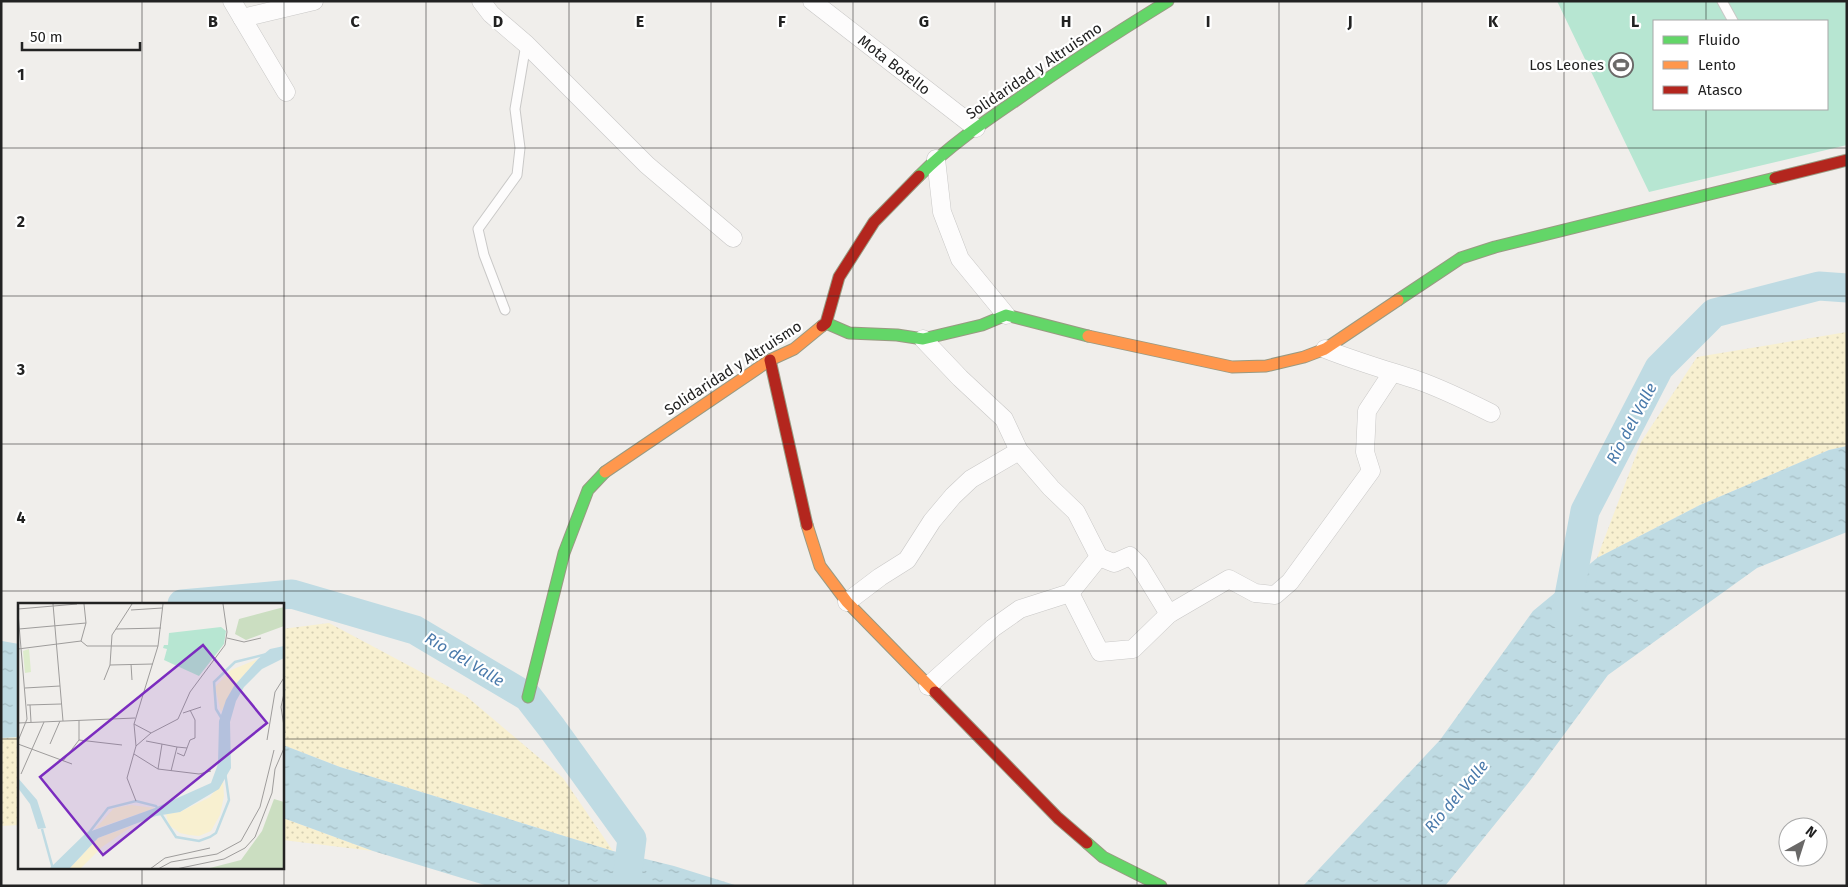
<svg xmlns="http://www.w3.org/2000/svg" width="1848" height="887" viewBox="0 0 1848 887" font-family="'Fira Sans',sans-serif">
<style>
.sand{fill:url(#sand-dots)}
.pitch{fill:#b7e6d2;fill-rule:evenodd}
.water{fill:url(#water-ripples)}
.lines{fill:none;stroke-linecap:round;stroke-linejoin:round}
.river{stroke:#bfdbe3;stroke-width:29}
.lane-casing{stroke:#c9c8c7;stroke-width:11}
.street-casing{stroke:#c9c8c7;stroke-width:19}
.fast-casing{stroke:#999a82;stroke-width:13}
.slow-casing{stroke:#999a82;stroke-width:13}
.jam-casing{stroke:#999a82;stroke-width:13}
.lane{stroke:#fdfcfc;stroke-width:9}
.street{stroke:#fdfcfc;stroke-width:18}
.fast{stroke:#63d668;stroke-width:11}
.slow{stroke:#ff974d;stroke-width:11}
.jam{stroke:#b3261e;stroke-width:11}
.grid{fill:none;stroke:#222;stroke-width:1;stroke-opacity:0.55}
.labels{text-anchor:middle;stroke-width:4.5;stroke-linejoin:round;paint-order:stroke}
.street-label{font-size:15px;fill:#222;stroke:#fff}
.poi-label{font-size:15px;fill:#222;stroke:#fff;text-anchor:end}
.water-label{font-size:16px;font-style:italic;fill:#4a7aab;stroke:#fff}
.inset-river{fill:none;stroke:#bfdbe3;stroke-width:2.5}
.inset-road{fill:none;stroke:#9e9c9b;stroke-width:1}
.view{fill:#7b2cbf;fill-opacity:0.15;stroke:#7b2cbf;stroke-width:2.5}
.inset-edge{fill:none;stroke:#222;stroke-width:2.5}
.grid-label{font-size:16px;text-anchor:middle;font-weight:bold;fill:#222;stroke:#fff;stroke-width:4.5;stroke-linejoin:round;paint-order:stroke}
</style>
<defs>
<pattern id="sand-dots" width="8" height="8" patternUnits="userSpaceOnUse" patternTransform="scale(1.25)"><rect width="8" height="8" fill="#f8f0d0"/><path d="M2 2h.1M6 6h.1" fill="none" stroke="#d4ceb2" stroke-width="1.8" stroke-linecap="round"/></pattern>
<pattern id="water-ripples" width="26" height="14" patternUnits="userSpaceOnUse" patternTransform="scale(1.25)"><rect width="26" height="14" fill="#bfdbe3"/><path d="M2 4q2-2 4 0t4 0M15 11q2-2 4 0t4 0" fill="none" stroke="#a4bcc2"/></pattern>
</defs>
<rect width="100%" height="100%" fill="#f0eeeb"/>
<g class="sand">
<polygon points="1847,332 1847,446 1829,450 1700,505 1597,558 1641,442 1697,357"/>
<polygon points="329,623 466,696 563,778 613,851 340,767 283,745 282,629"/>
<polygon points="19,737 19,825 1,826 1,738"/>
<polygon points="283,818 373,851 283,840"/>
</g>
<path class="pitch" d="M1557,1H1847V145L1649,192ZM1654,21H1827V109H1654Z"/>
<g class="water">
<polygon points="1847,446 1847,532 1757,568 1608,675 1529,782 1445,886 1303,886 1440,740 1533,611 1597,558 1700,505 1829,450"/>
<polygon points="2,641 19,644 19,737 1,738"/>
<polygon points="283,745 340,767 613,851 674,866 738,886 488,886 373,851 283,818"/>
</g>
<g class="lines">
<g class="river">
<polyline points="182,604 292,594 415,630 528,697 552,728 632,839 626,886"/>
<polyline points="1565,617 1585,511 1659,368 1714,313 1819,286 1847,288"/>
</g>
<defs>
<g id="lane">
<polyline points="1722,1 1733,21"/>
<polyline points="505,310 484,255 478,229 517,175 520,148 515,109 526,44"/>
</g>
<g id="street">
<polyline points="232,1 286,92"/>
<polyline points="481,1 491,14 526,44 647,165 733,238"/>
<polyline points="812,1 976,128"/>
<polyline points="242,18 314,1"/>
<polyline points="936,159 942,212 960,259 1006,315"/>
<polyline points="923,339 960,378 1004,419 1019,451 1051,488 1076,512 1099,557 1070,593 1020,609 993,628 928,686"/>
<path d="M1325,349C1355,361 1386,370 1417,380C1443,389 1467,401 1491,413"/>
<polyline points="1099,557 1114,563 1130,556 1139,565 1169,614 1229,579 1255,593 1275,595 1290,582 1371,471 1365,452 1367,411 1392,373"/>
<polyline points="1070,593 1100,652 1133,649 1169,614"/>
<polyline points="847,602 880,577 907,560 932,521 953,496 971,479 1019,451"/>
</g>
<g id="fast">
<path d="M919,176C948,147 981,124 1015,101C1065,66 1116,33 1168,1"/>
<polyline points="1398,300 1461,258 1495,247 1775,178"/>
<polyline points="826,323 849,333 897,335 923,339 982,325 1006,315 1088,336"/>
<polyline points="528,697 564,553 588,490 605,472"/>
<polyline points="1087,843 1103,857 1161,886"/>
</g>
<g id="slow">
<polyline points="1088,336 1232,367 1266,366 1304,357 1325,349 1398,300"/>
<polyline points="605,472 770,360 794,349 822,326"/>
<polyline points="807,525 820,566 847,602 935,692"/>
</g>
<g id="jam">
<polyline points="1775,178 1847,160"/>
<polyline points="822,326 826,323 839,277 874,222 919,176"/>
<polyline points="770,360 807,525"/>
<polyline points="935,692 1058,818 1087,843"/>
</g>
</defs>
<use href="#lane" class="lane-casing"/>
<use href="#street" class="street-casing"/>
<use href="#fast" class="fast-casing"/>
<use href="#slow" class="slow-casing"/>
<use href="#jam" class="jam-casing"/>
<use href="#lane" class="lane"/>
<use href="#street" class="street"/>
<use href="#fast" class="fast"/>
<use href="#slow" class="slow"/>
<use href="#jam" class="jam"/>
</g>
<path class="grid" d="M142,1V604M284,1V886M426,1V886M569,1V886M711,1V886M853,1V886M995,1V886M1137,1V886M1279,1V886M1422,1V886M1564,1V886M1706,1V21M1706,109V886M1,148H1847M1,296H1847M1,444H1847M1,591H1847M1,739H19M282,739H1847M142,868V886"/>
<defs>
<symbol id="stadium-ring" viewBox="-11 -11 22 22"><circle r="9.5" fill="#fff" stroke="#6a6968" stroke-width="1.5"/><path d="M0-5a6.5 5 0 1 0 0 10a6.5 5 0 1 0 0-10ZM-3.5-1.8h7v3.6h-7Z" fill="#6a6968"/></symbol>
</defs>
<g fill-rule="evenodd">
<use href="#stadium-ring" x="1607" y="51" width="28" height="28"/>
</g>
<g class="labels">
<g class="street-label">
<text transform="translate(894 65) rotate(38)" y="5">Mota Botello</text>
<text transform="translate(1034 71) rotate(-34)" y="5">Solidaridad y Altruismo</text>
<text transform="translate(733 368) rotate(-33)" y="5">Solidaridad y Altruismo</text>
</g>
<g class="poi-label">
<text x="1604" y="70">Los Leones</text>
</g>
<g class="water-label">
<text transform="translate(1631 423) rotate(-62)" y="6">Río del Valle</text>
<text transform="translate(465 659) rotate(31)" y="6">Río del Valle</text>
<text transform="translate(1456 796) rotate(-50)" y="6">Río del Valle</text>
</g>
</g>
<g transform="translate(18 603)">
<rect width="266" height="266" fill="#f0eeeb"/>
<path d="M11,46L13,69L7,70L5,48Z" fill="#ddeccb"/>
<path d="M266,4V23L228,37L217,31L221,16ZM256,196L266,199V266H188L223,257L244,228Z" fill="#cbdec1"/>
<path d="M240,56L216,83L203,109L197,84L213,67ZM205,177L206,193L202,212L193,228L181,233L171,232L162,230L151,222L148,211L162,209L192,194ZM113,202L137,205L77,226L96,205ZM116,222L84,244L62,266H51L80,235Z" fill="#f8f0d0"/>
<path d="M203,24L208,28L206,41L181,73L146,57L149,46L145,45L146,42H150L151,30Z" fill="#b7e6d2"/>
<path d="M266,43V55L244,66L226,84L218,98L212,119L213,165L201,186L162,209L138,213L80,235L51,266H31L68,230L137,205L193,180L200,161L201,118L208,97L216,83L240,56L252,46ZM0,175L19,197L28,225L20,226L12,201L0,185Z" fill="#bfdbe3"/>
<path class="inset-river" d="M204,116L198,106L196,79L217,59L249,51M24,226L35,266M70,231L90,205L118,198L138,203L158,234L181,238L192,234L198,230L211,197L207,169"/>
<path class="inset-road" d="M35,1L45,118M0,6L59,1M113,7L144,5M0,10L9,116L0,138M1,26L68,20M98,26L143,25M209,35L226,39L243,35M63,38L69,43H140M63,38L68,20L66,1M0,46L63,38M113,61L114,77M92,62L135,61M86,77L92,62L94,32L114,1M7,85L42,83M267,86L263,104L267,130M9,102L43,101M12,102L13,119M165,110L183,104M0,120L117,115M116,121L133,130M61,137L104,142M249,137L257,89L267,73M128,138L159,144L153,168M0,141L54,161M32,141L42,118M118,143L133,130L160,116L172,89L207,42L209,29L205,1M159,144L169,145L172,137L177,135V117L172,107M159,150L166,153L169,145M116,151L140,166L181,171L193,168M45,158L61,137V117M140,166L144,141M3,171L26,119M118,198L109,175L118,143L116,121L140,43L145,1M132,266L147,255L192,245M140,266L153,259L199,251L223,238L242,204L256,147M158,266L206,256L227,245L237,234L254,190L257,166L267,143"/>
<path class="view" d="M185,42L249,120L85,252L22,174Z"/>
<rect width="266" height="266" class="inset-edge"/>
</g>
<g class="grid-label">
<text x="213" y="27">B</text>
<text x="355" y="27">C</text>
<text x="498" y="27">D</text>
<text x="640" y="27">E</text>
<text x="782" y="27">F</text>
<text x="924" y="27">G</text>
<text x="1066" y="27">H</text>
<text x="1208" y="27">I</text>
<text x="1350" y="27">J</text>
<text x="1493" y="27">K</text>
<text x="1635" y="27">L</text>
<text x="21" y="80">1</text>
<text x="21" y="227">2</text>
<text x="21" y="375">3</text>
<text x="21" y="523">4</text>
</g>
<rect width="1848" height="887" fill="none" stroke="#222222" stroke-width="5"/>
<rect x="1653" y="20" width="175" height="90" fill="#ffffff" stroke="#a7a7a7"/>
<rect x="1663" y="36" width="25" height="8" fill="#63d668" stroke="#a7a7a7"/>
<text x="1698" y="45" font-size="15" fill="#222222">Fluido</text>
<rect x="1663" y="61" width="25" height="8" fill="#ff974d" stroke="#a7a7a7"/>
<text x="1698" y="70" font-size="15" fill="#222222">Lento</text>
<rect x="1663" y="86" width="25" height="8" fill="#b3261e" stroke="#a7a7a7"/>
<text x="1698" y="95" font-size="15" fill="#222222">Atasco</text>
<g transform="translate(1803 842) rotate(39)"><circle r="24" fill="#ffffff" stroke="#a7a7a7"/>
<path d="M0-4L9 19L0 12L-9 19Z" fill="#6a6968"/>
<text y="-8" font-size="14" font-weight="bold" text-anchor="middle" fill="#222222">N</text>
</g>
<path d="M22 42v8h118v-8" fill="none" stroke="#222222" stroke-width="2.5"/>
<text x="30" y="42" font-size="15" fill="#222222" stroke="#ffffff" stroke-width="4" paint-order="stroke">50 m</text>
</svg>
